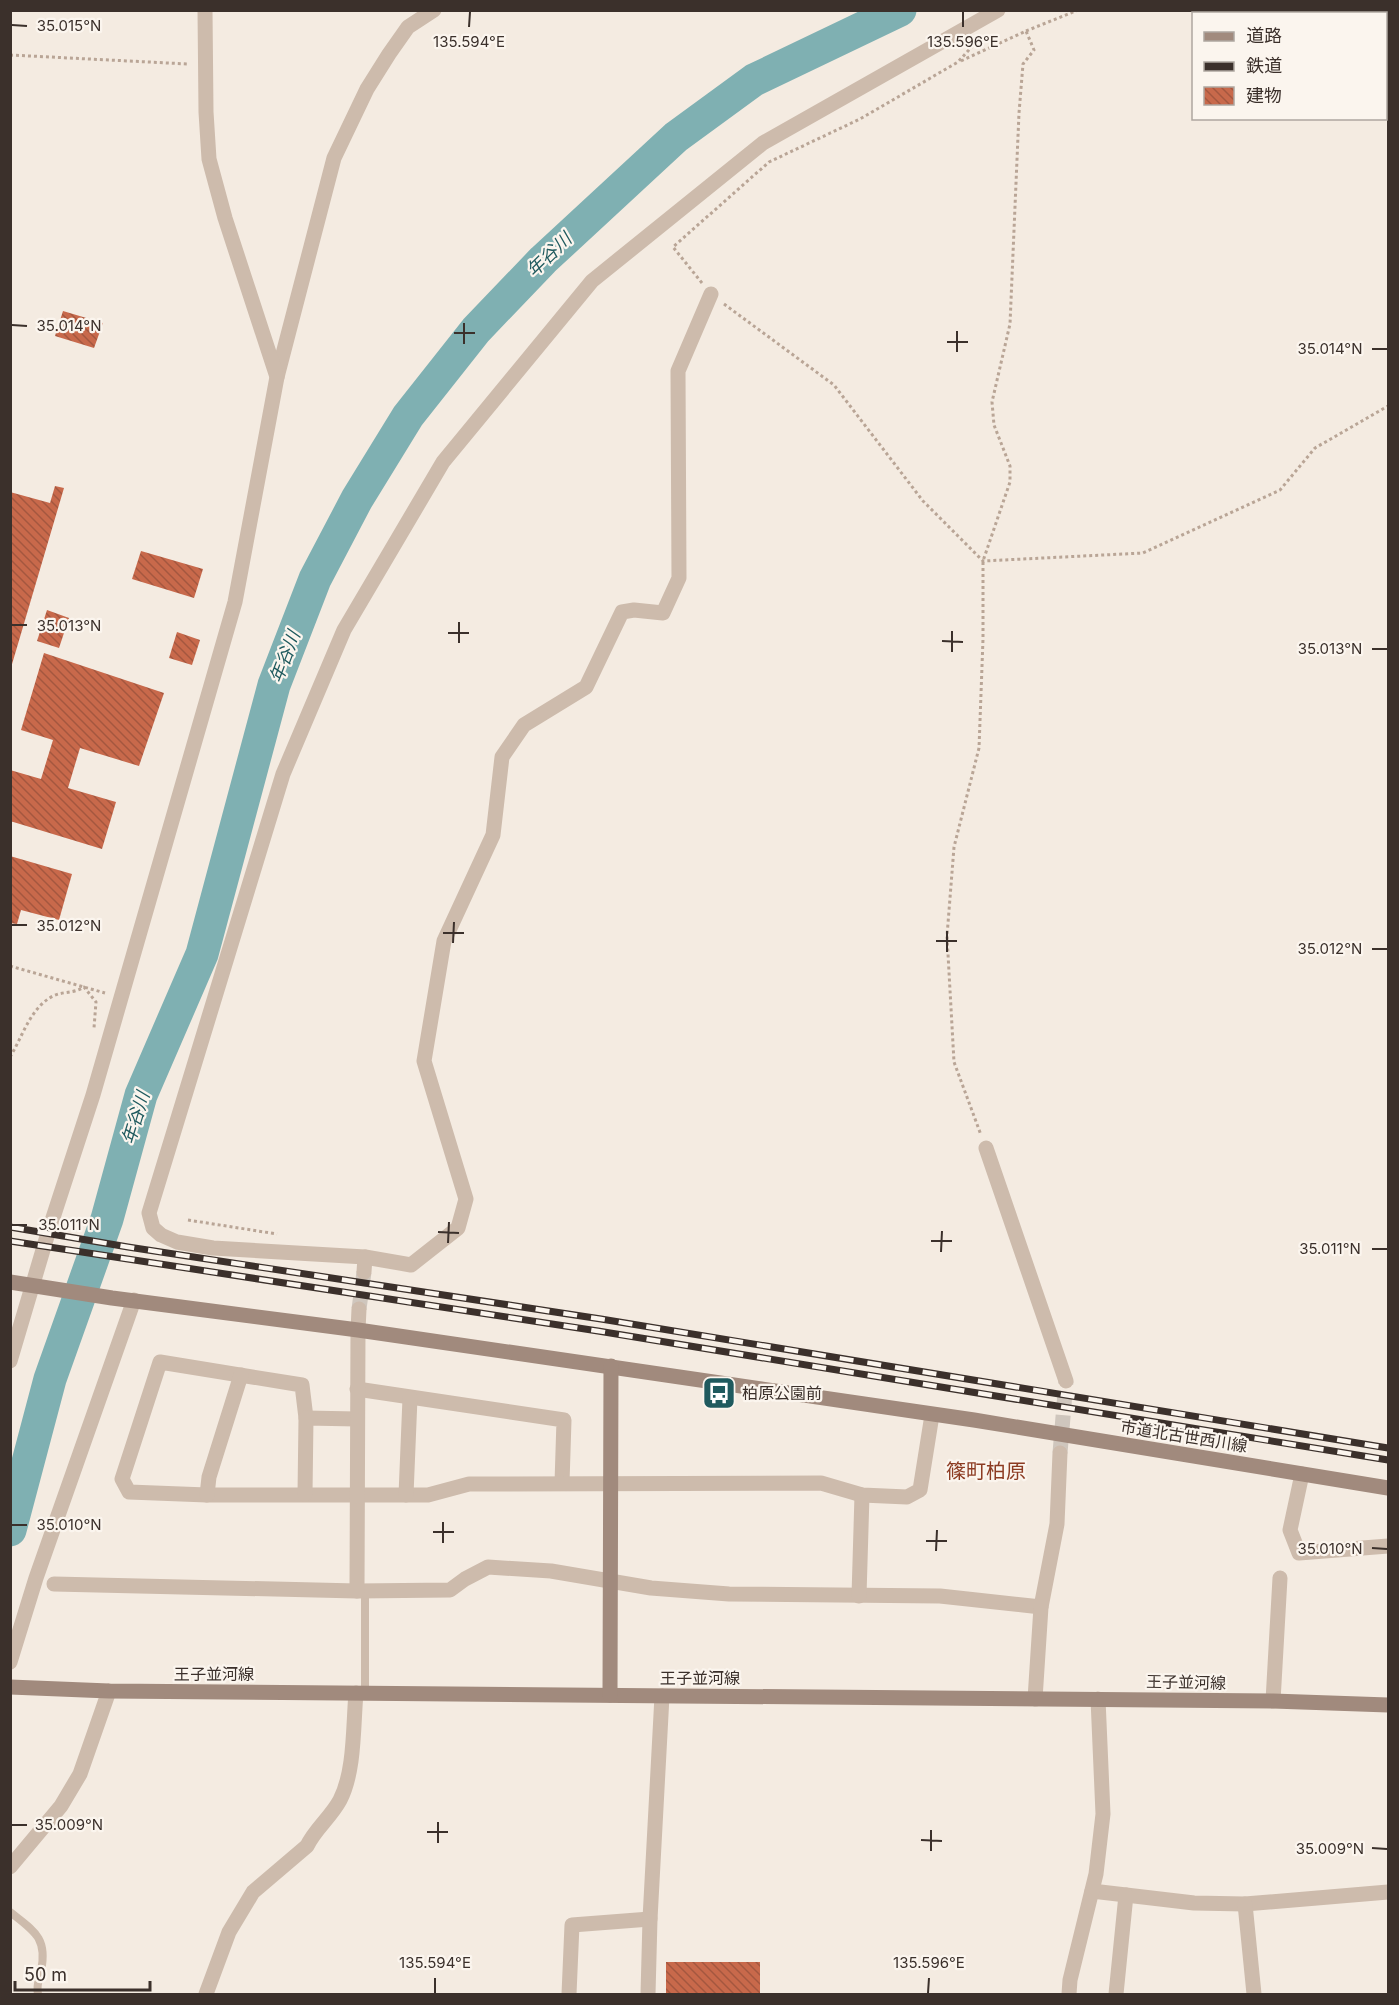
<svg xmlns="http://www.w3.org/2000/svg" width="1399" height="2005" viewBox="0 0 1399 2005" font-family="Inter,'Noto Sans JP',sans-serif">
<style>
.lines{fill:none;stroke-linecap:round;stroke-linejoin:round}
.river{stroke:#7fb0b2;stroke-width:33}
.building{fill:url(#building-back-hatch)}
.street-tunnel{stroke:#cfc6bd;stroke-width:15;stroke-dasharray:15 8;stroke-linecap:butt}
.path{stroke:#b9a596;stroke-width:3;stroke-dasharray:3 3;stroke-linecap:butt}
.lane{stroke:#cdbbac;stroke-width:8}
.street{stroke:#cdbbac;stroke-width:15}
.secondary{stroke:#a18a7d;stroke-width:15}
.rail-casing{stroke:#3b302b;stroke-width:7}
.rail{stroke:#fbf5ee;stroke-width:4.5;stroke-dasharray:14;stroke-linecap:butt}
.ticks{fill:none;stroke:#3b302b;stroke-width:2}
.labels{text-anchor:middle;stroke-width:4.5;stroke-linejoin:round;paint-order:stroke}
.poi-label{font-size:16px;fill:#3b302b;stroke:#fbf5ee;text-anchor:start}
.street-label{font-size:16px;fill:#3b302b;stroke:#fbf5ee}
.water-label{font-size:18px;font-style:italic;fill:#1f5a5e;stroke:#fbf5ee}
.quarter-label{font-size:20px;fill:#8c3b22;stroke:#fbf5ee}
.ticks-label{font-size:15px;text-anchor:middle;fill:#3b302b;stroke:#fbf5ee;stroke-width:4.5;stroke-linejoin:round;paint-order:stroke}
</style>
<defs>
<pattern id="building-back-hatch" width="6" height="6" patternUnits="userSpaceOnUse" patternTransform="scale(1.5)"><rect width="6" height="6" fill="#c8694b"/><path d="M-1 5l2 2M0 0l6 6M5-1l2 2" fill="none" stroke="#a4573f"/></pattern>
</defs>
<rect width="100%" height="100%" fill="#f4ebe1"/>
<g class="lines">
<polyline class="river" points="10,1530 50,1379 107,1219 141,1095 202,954 274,685 315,579 357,499 408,416 476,330 543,260 676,137 754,80 900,10"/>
</g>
<g class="building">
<polygon points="63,311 103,323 94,348 55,336"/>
<polygon points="55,486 64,488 10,671 10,492 50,503"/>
<polygon points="141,551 203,569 194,598 132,579"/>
<polygon points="47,610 69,618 59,648 37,641"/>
<polygon points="177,632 200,640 192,665 169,658"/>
<polygon points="44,653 164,693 139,766 80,748 68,788 116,802 102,849 10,821 10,770 41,779 53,740 21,730"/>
<polygon points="10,856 72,874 59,920 21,910 17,924 10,923"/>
<rect x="666" y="1962" width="94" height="32"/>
</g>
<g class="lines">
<g class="street-tunnel">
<polyline points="359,1309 364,1272"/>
<polyline points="1060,1453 1066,1381"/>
</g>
<g class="path">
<polyline points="1026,31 1078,10"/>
<polyline points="10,55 188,64"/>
<polyline points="961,61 1026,31 1034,50 1023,64 1019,113 1010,324 992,402 994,425 1010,466 1010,482 983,561 983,639 979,748 954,847 947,936 954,1062 981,1135"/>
<polyline points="702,283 673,247 769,162 860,119 958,62 975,43"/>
<polyline points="724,304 834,385 923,501 983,561 1143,553 1280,490 1315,448 1388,406"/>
<polyline points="10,966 105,993"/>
<path d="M10,1057C23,1036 30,1008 53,996C63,991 73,994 84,987L96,1002L94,1028"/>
<polyline points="188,1220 277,1234"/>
</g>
<g class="lane">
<polyline points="365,1693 365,1591"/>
<path d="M10,1912C34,1931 48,1938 41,1971C39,1979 36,1986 38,1994"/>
</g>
<g class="street">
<polyline points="711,294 678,371 679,578 663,613 634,610 622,612 586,687 524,725 502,757 493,835 444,941 424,1061 466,1199 458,1228 411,1265 365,1257 213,1248 177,1242 161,1235 153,1228 149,1213 283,774 344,630 443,462 592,281 763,143 998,10"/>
<polyline points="277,377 334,158 367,89 389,54 408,27 434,10"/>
<polyline points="986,1148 1066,1381"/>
<polyline points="364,1272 365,1257"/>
<polyline points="10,1361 48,1233 93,1095 235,602 277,377 225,218 209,159 206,112 205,10"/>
<polyline points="357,1389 564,1420 562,1483"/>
<polyline points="306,1418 302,1385 160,1362 122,1479 129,1492 207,1495 428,1495 469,1484 821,1483 862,1495 907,1497 920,1490 932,1415"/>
<polyline points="1302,1474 1290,1530 1299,1553 1388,1546"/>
<polyline points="305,1494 306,1418 357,1419"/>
<polyline points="207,1495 209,1477 241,1375"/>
<polyline points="406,1495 410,1398"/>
<polyline points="54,1584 357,1591 450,1590 465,1579 488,1567 551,1571 651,1588 729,1594 940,1596 1041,1607"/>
<polyline points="357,1591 358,1330 359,1309"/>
<polyline points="859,1596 862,1495"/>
<polyline points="10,1662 36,1578 134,1300"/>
<polyline points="1035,1699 1041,1607 1057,1524 1060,1453"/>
<polyline points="1273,1701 1280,1578"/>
<polyline points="10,1867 61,1806 80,1774 109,1691"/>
<polyline points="1092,1891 1194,1903 1245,1904 1388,1892"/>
<polyline points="1245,1904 1254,1994"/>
<path d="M206,1994L229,1932L253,1892L307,1846C315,1829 331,1817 340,1800C355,1771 353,1726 356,1693"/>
<polyline points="569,1994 572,1925 650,1919"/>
<polyline points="648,1994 650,1919 662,1696"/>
<polyline points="1069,1994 1070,1980 1096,1874 1103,1814 1098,1699"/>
<polyline points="1116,1994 1126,1895"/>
</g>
<g class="secondary">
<polyline points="10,1282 112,1298 358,1330 974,1420 1388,1488"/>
<polyline points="10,1687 109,1691 1273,1701 1388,1705"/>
<polyline points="610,1695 611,1366"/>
</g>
<defs>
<g id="rail">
<polyline points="10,1227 128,1247 601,1319 1388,1448"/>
<polyline points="10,1241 598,1331 1388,1460"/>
</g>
</defs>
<use href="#rail" class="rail-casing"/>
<use href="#rail" class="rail"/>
</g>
<path class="ticks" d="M12,25L27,26M469,27L470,12M963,27V12M12,325L27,326M454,333H475M947,342H968M464,344V323M1372,349H1387M957,352V331M12,625H27M448,633H469M942,641L963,642M459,643V622M1372,649H1387M952,652V631M12,925H27M443,933H464M936,941H957M453,943L454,922M1372,949H1387M947,952V931M12,1225H27M438,1232L459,1233M931,1241H952M448,1243L449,1222M1372,1249H1387M941,1252L942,1231M12,1525H27M433,1532H454M926,1541H947M443,1543V1522M1372,1548L1387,1549M936,1551L937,1530M12,1825H27M427,1832H448M921,1840L942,1841M438,1843V1822M1372,1848L1387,1849M931,1851V1830M435,1993V1978M928,1993L929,1978"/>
<defs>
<symbol id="bus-square" viewBox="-11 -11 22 22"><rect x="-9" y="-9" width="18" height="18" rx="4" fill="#1f5a5e" stroke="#fbf5ee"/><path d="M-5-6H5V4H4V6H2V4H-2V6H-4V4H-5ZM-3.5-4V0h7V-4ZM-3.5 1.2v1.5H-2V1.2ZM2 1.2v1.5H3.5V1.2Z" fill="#fff"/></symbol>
</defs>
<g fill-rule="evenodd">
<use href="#bus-square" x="700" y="1374" width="38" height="38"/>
</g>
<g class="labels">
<g class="poi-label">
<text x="742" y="1399">柏原公園前</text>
</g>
<g class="street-label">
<text transform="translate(1184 1436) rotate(9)" y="6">市道北古世西川線</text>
<text x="214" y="1680">王子並河線</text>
<text x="700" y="1684">王子並河線</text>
<text transform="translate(1186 1682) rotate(1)" y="6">王子並河線</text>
</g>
<g class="water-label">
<text transform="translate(549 255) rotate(-44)" y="6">年谷川</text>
<text transform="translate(285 657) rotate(-69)" y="6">年谷川</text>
<text transform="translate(136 1118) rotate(-73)" y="6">年谷川</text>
</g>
<g class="quarter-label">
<text x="986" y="1478">篠町柏原</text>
</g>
</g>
<g class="ticks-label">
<text x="69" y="31">35.015°N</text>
<text x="469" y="47">135.594°E</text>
<text x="963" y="47">135.596°E</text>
<text x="69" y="331">35.014°N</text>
<text x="1330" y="354">35.014°N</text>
<text x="69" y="631">35.013°N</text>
<text x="1330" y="654">35.013°N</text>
<text x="69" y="931">35.012°N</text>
<text x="1330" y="954">35.012°N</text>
<text x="69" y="1230">35.011°N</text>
<text x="1330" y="1254">35.011°N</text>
<text x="69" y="1530">35.010°N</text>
<text x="1330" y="1554">35.010°N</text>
<text x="69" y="1830">35.009°N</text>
<text x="1330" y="1854">35.009°N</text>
<text x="435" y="1968">135.594°E</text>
<text x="929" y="1968">135.596°E</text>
</g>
<rect width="1399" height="2005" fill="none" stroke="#3b302b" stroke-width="24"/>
<rect x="1192" y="12" width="195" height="108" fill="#fbf5ee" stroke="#aea6a0" stroke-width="1.5"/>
<rect x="1204" y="32" width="30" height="9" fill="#a18a7d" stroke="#aea6a0" stroke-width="1.5"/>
<text x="1246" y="42" font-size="18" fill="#3b302b">道路</text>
<rect x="1204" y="62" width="30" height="9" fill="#3b302b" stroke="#aea6a0" stroke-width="1.5"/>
<text x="1246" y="72" font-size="18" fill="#3b302b">鉄道</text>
<rect x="1204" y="87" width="30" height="18" fill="url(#building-back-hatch)" stroke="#aea6a0" stroke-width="1.5"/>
<text x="1246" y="102" font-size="18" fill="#3b302b">建物</text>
<path d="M15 1981v9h135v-9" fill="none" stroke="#3b302b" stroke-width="3"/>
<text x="24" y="1981" font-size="18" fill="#3b302b" stroke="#fbf5ee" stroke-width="4.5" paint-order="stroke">50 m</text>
</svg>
